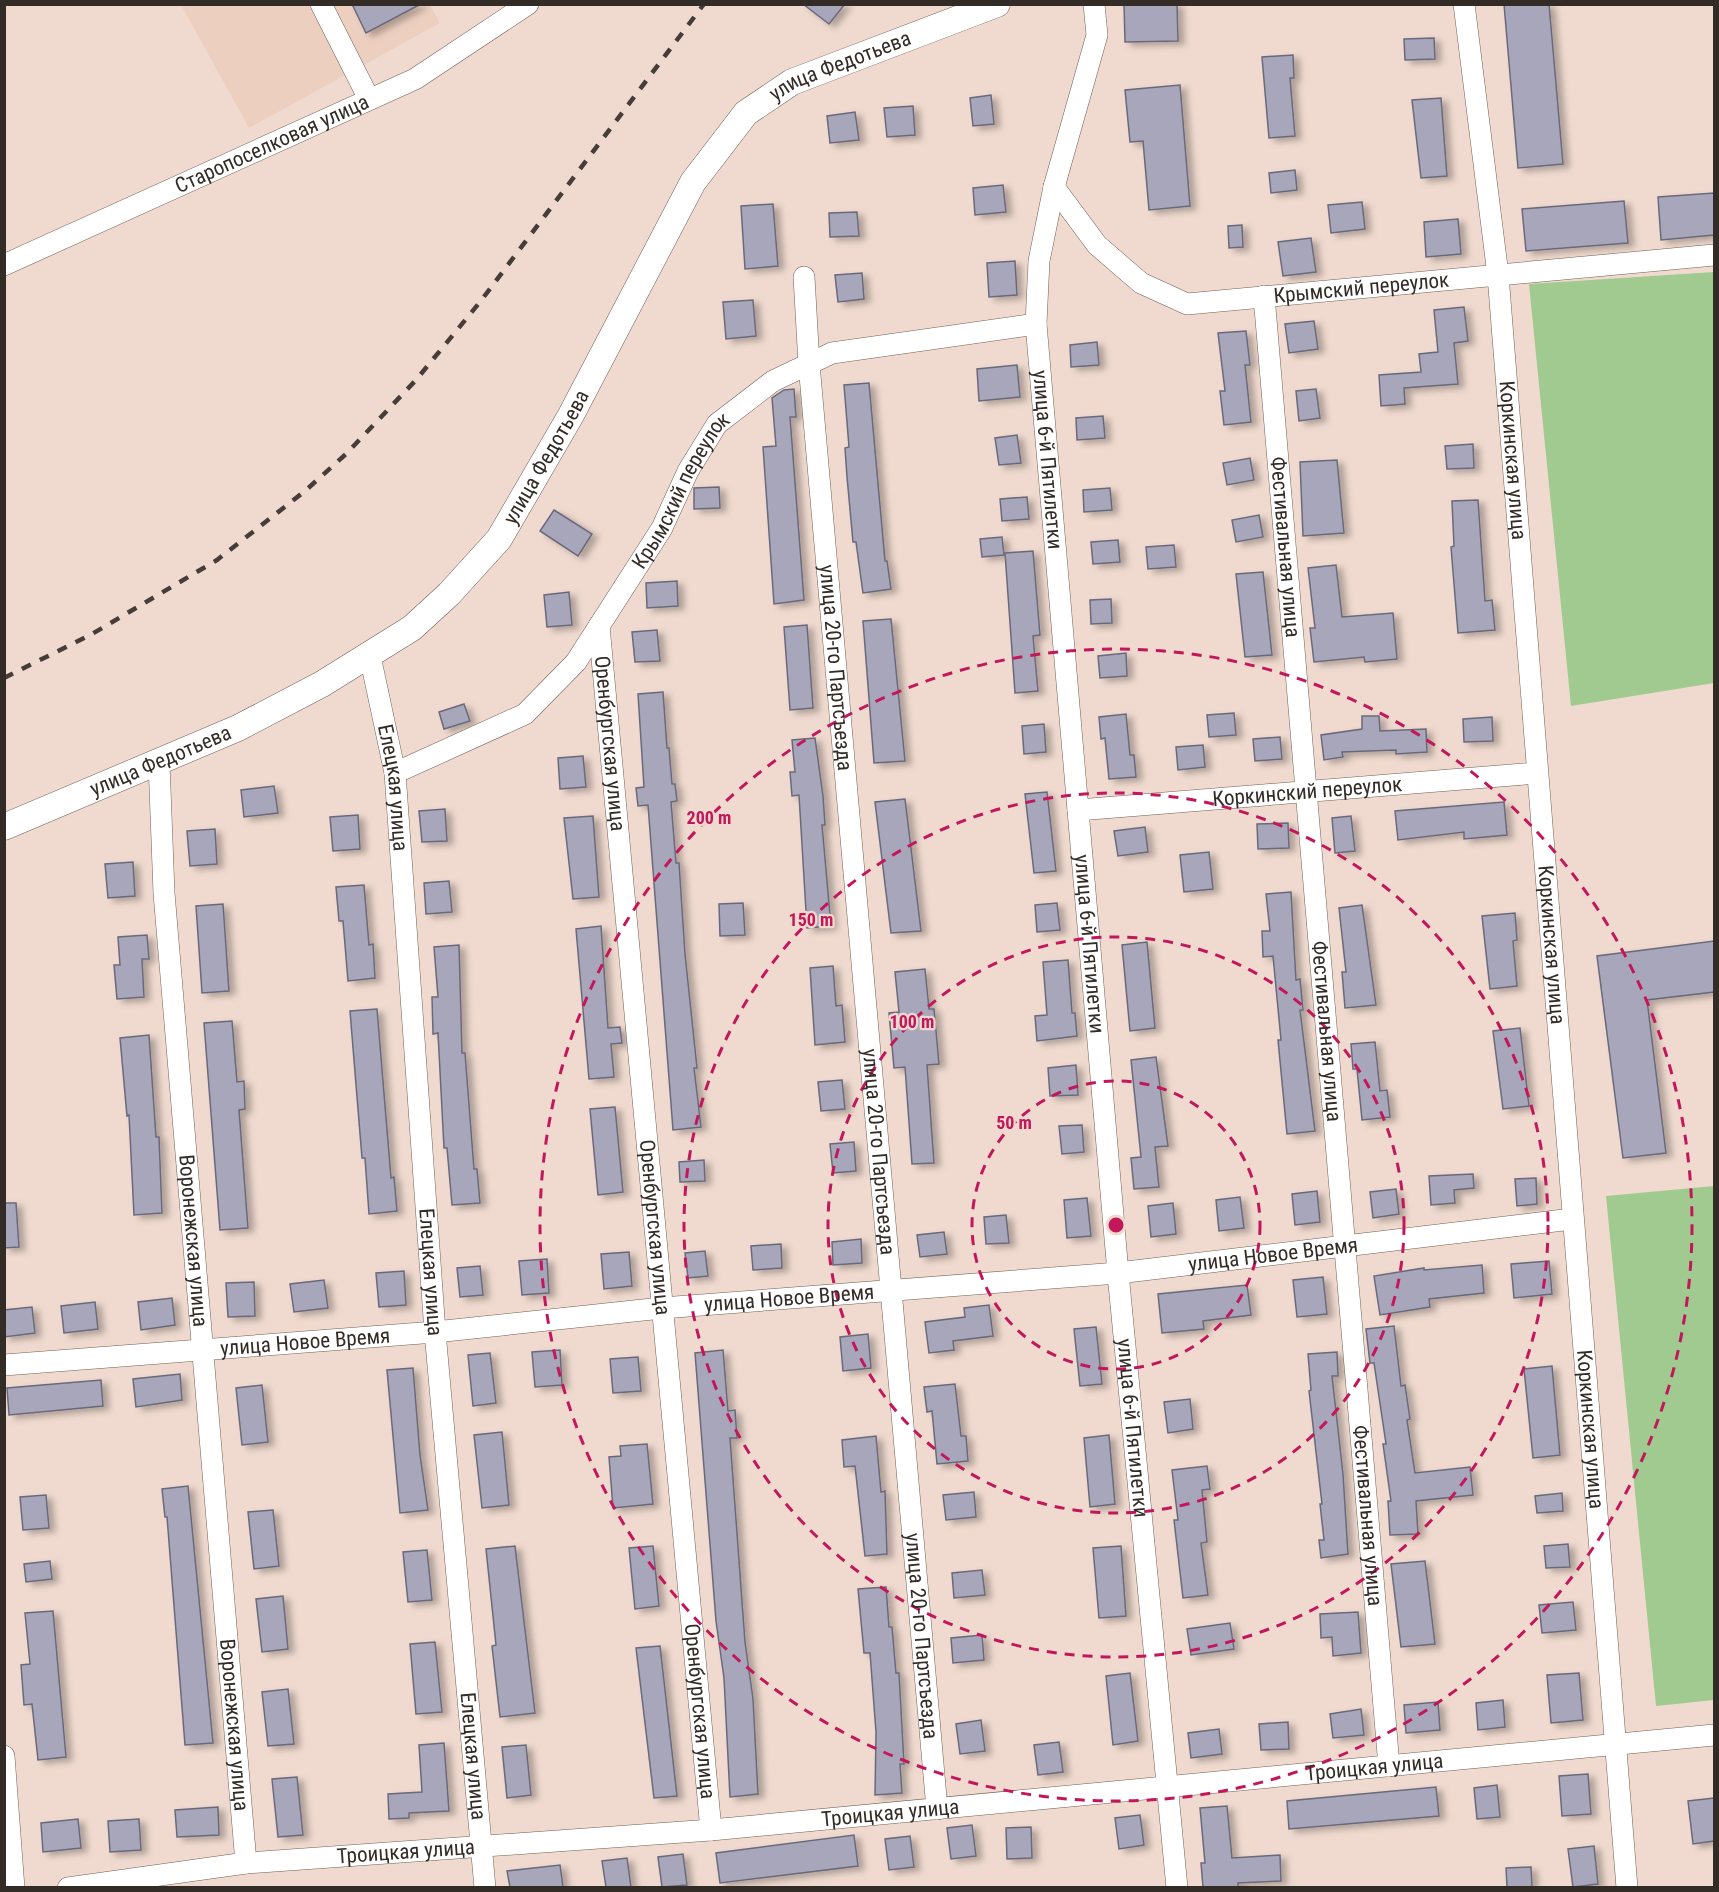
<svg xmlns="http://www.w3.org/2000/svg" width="1719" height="1892" viewBox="0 0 1719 1892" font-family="'Roboto Condensed',sans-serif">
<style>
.built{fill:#edcfc0}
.green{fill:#a1ca91}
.building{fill:#a8a6ba;stroke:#6b697c;stroke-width:1.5;filter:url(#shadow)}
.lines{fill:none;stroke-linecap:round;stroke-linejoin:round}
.minor-casing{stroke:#725f55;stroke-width:22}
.major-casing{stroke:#725f55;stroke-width:27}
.minor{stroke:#fff;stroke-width:21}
.major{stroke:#fff;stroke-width:26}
.rail{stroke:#473d38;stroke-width:4.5;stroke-dasharray:10 10;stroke-linecap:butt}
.ring{fill:none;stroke:#c2185b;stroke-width:3;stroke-dasharray:10 8}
.labels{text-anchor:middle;stroke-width:4.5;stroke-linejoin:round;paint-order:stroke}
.street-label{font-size:21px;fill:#332b26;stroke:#f0dacf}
.centre{fill:#c2185b;stroke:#f0dacf;stroke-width:3}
.ring-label{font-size:18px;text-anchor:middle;font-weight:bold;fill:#c2185b;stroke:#f0dacf;stroke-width:4.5;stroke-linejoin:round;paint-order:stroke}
</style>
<defs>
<filter id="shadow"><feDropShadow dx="6" dy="3.5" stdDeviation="3" flood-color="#0004"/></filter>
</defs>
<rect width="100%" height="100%" fill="#f0dacf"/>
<polygon class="built" points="181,5 430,5 440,23 249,128"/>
<g class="green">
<polygon points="1714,272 1714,683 1571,706 1529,284"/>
<polygon points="1714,1186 1714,1700 1656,1706 1606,1196"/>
</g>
<g class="building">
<polygon points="352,4 421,4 366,33"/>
<polygon points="803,4 845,4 829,24"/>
<polygon points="1124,4 1177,4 1178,41 1125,42"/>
<polygon points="1504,4 1549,4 1563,164 1518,168"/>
<polygon points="1434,38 1435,59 1405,60 1404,39"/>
<polygon points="1293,55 1294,78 1290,78 1295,136 1269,138 1262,57"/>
<polygon points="1180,85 1190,206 1149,210 1143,141 1130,142 1125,90"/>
<polygon points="991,95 994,124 973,126 970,98"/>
<polygon points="1441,98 1447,176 1421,178 1412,100"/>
<polygon points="913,106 915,135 887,137 884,108"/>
<polygon points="855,112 859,140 830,143 827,116"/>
<polygon points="1295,170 1297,190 1271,193 1269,173"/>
<polygon points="1003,185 1006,212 975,215 973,188"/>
<polygon points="1714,193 1714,235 1661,240 1658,197"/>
<polygon points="1624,201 1628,243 1526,251 1522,209"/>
<polygon points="1362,202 1365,229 1331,233 1328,205"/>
<polygon points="773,204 778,266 745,269 741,206"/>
<polygon points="857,212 859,236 830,237 829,213"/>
<polygon points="1458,219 1461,254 1426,257 1424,222"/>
<polygon points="1242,225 1243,247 1229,248 1228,226"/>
<polygon points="1311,238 1316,272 1283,276 1278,242"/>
<polygon points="1015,261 1017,295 989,297 987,263"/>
<polygon points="862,273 864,299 838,302 835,275"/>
<polygon points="753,300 756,336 726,339 723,302"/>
<polygon points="1464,307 1468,341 1454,343 1458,384 1404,388 1405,404 1381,406 1379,375 1421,372 1419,354 1438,352 1434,310"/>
<polygon points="1314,321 1318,349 1289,353 1285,324"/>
<polygon points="1246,331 1250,365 1245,365 1251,422 1224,425 1220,391 1225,391 1218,333"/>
<polygon points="1097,342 1099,365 1071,367 1070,345"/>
<polygon points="1017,365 1020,397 979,401 977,369"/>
<polygon points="869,383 885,561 887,561 891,589 863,593 856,542 853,542 847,477 845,448 849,447 844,385"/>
<polygon points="794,389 796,417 790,417 804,600 774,604 763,447 776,446 772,398 784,390"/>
<polygon points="1316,389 1320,418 1299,421 1296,391"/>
<polygon points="1103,416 1105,438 1077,440 1076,418"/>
<polygon points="1017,435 1021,463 999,465 995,438"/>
<polygon points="1473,444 1474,468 1447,469 1445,446"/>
<polygon points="1250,458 1254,480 1227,485 1223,463"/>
<polygon points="1337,460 1344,533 1303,536 1300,462"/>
<polygon points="719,487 720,508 694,509 694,488"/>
<polygon points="1110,488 1112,510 1084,512 1083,490"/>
<polygon points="1027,497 1029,519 1002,521 1000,499"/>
<polygon points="1478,500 1485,601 1492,600 1495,630 1458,633 1451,547 1454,546 1452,501"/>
<polygon points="554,510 592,534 578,556 540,531"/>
<polygon points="1259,515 1263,537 1236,542 1232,520"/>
<polygon points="1002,537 1004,555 982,557 980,539"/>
<polygon points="1118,540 1120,562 1093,564 1091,542"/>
<polygon points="1174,545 1176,567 1148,569 1146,547"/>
<polygon points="1033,551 1040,635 1033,636 1038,691 1015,693 1005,553"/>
<polygon points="1336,565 1342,617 1393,613 1397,659 1365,662 1364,657 1314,662 1310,628 1315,628 1308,568"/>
<polygon points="1263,572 1272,655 1245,657 1236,574"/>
<polygon points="677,581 678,606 647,608 646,583"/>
<polygon points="569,592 572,625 547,627 544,595"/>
<polygon points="1111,599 1112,623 1091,624 1090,600"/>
<polygon points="891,619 905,761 874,763 863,621"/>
<polygon points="807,625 813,708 790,710 784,627"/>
<polygon points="657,630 660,661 635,662 632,632"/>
<polygon points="1126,653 1127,676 1100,678 1098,656"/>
<polygon points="663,692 667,748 669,748 672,784 675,784 677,801 671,802 676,863 679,863 685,954 697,1068 694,1068 701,1127 673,1130 648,805 638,806 636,788 644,787 638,694"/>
<polygon points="464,704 470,721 444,729 439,712"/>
<polygon points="1234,713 1236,735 1209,737 1207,715"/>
<polygon points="1126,714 1130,755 1134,755 1136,777 1109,779 1105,738 1101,739 1099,717"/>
<polygon points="1362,716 1379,716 1380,731 1426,729 1427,752 1396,754 1396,750 1342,752 1343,757 1324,760 1321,735 1362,729"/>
<polygon points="1492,717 1493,741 1464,742 1463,719"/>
<polygon points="1044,724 1046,752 1024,754 1022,726"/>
<polygon points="1280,737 1282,759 1255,761 1253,739"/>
<polygon points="815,738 823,796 825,825 822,825 831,926 807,928 799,795 792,796 790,772 795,772 792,740"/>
<polygon points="1203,745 1205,767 1178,770 1176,747"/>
<polygon points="583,756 586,787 560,789 558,758"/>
<polygon points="274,786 278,813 244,817 241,790"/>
<polygon points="1047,792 1056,871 1034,873 1025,794"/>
<polygon points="905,799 921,931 891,933 875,802"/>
<polygon points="1504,802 1507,835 1464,839 1464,832 1398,840 1395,811"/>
<polygon points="445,809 447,841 422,842 419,811"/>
<polygon points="358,815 360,849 333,851 330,817"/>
<polygon points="593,816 599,897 573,899 564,818"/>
<polygon points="1351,816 1355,851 1335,853 1332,818"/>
<polygon points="1288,823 1289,848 1258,849 1257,824"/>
<polygon points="1145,827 1148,852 1118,856 1114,831"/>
<polygon points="215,829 217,864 190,866 187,831"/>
<polygon points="1209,852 1213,889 1184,892 1180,855"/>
<polygon points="133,862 135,896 108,898 105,864"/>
<polygon points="449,881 452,912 426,914 424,883"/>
<polygon points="364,885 369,945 373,944 375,978 348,981 343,921 339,921 336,887"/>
<polygon points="1291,892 1296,980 1300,979 1303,1010 1300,1010 1315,1131 1287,1134 1278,1040 1281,1040 1273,956 1263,957 1262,931 1270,931 1266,894"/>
<polygon points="743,903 745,935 720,936 719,904"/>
<polygon points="1057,903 1060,930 1037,932 1035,905"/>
<polygon points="223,904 229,991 202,993 196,906"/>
<polygon points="1362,905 1376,1005 1345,1008 1342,972 1346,972 1339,908"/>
<polygon points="1515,913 1517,940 1513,941 1517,986 1490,989 1482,916"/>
<polygon points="601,926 608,1028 620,1027 622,1043 611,1044 614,1077 589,1079 576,929"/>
<polygon points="147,935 149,959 142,959 144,997 117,999 114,965 120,965 118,937"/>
<polygon points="1714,941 1714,992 1647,1000 1666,1153 1623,1158 1597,956"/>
<polygon points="1147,942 1155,1028 1130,1031 1122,945"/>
<polygon points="459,945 462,1053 465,1053 474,1169 477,1169 480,1203 452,1205 447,1148 444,1148 438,1033 433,1034 432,997 438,997 434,947"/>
<polygon points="1068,960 1072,1013 1075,1013 1077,1036 1037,1041 1035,1016 1047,1015 1043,962"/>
<polygon points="833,966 836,1006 842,1005 845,1042 815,1045 810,968"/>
<polygon points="925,969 929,1009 934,1009 939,1064 927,1065 934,1163 912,1164 905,1067 894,1068 889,1013 899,1012 895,972"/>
<polygon points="377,1009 391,1178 394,1177 397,1211 369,1214 365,1158 362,1158 350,1011"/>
<polygon points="232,1021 237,1082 244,1081 245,1109 239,1110 248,1228 220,1230 204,1023"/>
<polygon points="1520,1028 1529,1106 1503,1109 1493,1031"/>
<polygon points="149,1035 156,1137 159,1137 162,1213 134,1215 129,1115 127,1116 120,1038"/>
<polygon points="1375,1042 1380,1091 1387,1090 1390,1117 1362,1120 1357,1069 1353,1069 1351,1044"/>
<polygon points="1156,1057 1168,1146 1155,1147 1159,1187 1134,1189 1131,1158 1141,1157 1131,1060"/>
<polygon points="1076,1065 1078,1095 1050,1096 1048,1068"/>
<polygon points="842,1080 845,1109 821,1111 818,1082"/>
<polygon points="615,1107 623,1192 598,1195 590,1109"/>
<polygon points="1082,1125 1084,1152 1062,1154 1059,1126"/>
<polygon points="854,1142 856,1171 833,1173 830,1144"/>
<polygon points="704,1160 705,1181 680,1182 679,1162"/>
<polygon points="1473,1174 1474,1188 1454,1190 1455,1203 1431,1205 1429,1176"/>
<polygon points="1536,1178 1537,1204 1517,1206 1515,1179"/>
<polygon points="1396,1189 1399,1214 1373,1218 1370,1192"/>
<polygon points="1317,1191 1320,1222 1295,1225 1292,1194"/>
<polygon points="1240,1197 1244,1228 1219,1231 1216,1200"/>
<polygon points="1087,1198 1091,1236 1067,1238 1064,1200"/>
<polygon points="4,1203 16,1203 19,1247 4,1248"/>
<polygon points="1173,1203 1176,1234 1151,1237 1148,1206"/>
<polygon points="1006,1215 1009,1243 986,1244 984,1217"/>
<polygon points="944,1232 947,1254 920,1257 917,1235"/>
<polygon points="861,1239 862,1263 833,1265 832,1242"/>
<polygon points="781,1244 782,1268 753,1270 751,1246"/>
<polygon points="705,1251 708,1276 688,1278 685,1253"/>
<polygon points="629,1252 632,1286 604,1289 601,1254"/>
<polygon points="547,1259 549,1293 522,1295 519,1261"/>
<polygon points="1549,1261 1552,1294 1514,1298 1511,1264"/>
<polygon points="1482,1265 1484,1293 1429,1299 1430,1307 1380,1315 1374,1276 1424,1268 1424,1270"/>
<polygon points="480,1266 483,1295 460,1297 457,1268"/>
<polygon points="404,1271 406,1305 379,1307 376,1273"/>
<polygon points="1323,1277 1327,1314 1297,1317 1293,1280"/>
<polygon points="324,1280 328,1308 294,1312 290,1284"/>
<polygon points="254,1282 255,1316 228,1317 226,1283"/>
<polygon points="1247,1285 1251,1315 1203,1321 1204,1329 1162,1333 1158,1294"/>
<polygon points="172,1298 175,1325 141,1330 138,1302"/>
<polygon points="95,1302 98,1329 64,1333 61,1306"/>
<polygon points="989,1305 993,1336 953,1341 954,1350 929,1353 925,1322 965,1317 964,1308"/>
<polygon points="32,1307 35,1333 4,1337 4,1310"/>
<polygon points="1394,1326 1401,1386 1405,1385 1410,1419 1407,1420 1415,1473 1470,1467 1473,1495 1416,1501 1418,1534 1390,1535 1388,1501 1391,1501 1383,1444 1386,1444 1374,1363 1370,1363 1366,1329"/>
<polygon points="1096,1327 1102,1384 1080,1386 1074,1329"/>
<polygon points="868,1334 871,1368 843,1371 840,1337"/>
<polygon points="560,1350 562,1385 535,1387 532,1352"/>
<polygon points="723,1350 728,1411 735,1410 737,1438 730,1438 745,1642 753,1699 758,1794 730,1797 724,1678 716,1621 695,1353"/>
<polygon points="1337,1352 1338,1376 1332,1376 1343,1474 1348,1554 1321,1558 1319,1540 1324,1540 1320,1504 1322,1504 1309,1391 1311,1390 1308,1354"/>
<polygon points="490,1353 496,1403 473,1406 468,1355"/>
<polygon points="638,1357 641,1391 613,1393 610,1359"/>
<polygon points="1552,1366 1560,1455 1533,1458 1524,1369"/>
<polygon points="413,1368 420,1455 428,1510 400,1513 387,1370"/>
<polygon points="180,1374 182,1400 136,1407 133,1379"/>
<polygon points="101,1380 103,1406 9,1415 7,1388"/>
<polygon points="955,1384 961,1436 966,1436 968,1461 937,1464 932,1411 927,1412 924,1387"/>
<polygon points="262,1385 268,1442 242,1445 236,1388"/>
<polygon points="1190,1399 1193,1429 1168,1433 1164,1402"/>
<polygon points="502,1432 509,1505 482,1508 474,1435"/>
<polygon points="1109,1435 1115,1504 1090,1507 1084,1438"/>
<polygon points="876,1436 881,1492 885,1491 887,1554 865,1556 855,1466 844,1467 842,1440"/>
<polygon points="647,1444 653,1504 613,1508 609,1457 621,1456 620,1446"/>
<polygon points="1207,1466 1210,1489 1202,1490 1207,1542 1201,1543 1208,1595 1183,1598 1174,1520 1178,1520 1172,1470"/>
<polygon points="188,1486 213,1743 185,1745 167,1517 165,1517 162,1489"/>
<polygon points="974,1492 976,1517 946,1520 943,1495"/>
<polygon points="1562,1493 1563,1511 1537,1513 1535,1496"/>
<polygon points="46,1495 49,1528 23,1530 20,1497"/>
<polygon points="273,1510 279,1566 254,1569 248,1512"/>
<polygon points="1568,1544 1570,1567 1546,1568 1544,1546"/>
<polygon points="515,1546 535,1713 500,1717 492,1646 496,1645 486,1549"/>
<polygon points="653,1546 659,1606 635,1609 629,1548"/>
<polygon points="1121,1546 1126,1616 1099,1618 1093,1548"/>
<polygon points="427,1550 432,1600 408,1602 403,1552"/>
<polygon points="50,1561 52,1579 26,1582 24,1564"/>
<polygon points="1425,1561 1435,1644 1401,1647 1391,1564"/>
<polygon points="982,1570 985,1595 954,1598 952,1573"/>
<polygon points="886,1587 889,1627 892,1627 896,1673 899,1673 904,1764 900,1764 902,1793 875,1795 876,1732 870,1653 864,1653 858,1589"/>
<polygon points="283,1596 288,1649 262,1652 256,1599"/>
<polygon points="1573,1602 1576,1630 1542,1633 1539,1605"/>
<polygon points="53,1611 66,1757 38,1760 32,1704 24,1705 21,1665 30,1664 25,1613"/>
<polygon points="1358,1612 1361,1653 1333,1656 1332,1637 1321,1638 1320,1614"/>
<polygon points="1230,1623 1234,1649 1191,1655 1187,1629"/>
<polygon points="982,1635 984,1660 953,1663 951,1638"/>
<polygon points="435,1642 442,1712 416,1714 410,1644"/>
<polygon points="660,1646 677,1796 654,1798 636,1648"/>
<polygon points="1130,1673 1138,1741 1113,1745 1106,1676"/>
<polygon points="1579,1673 1583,1720 1551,1723 1547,1675"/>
<polygon points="288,1689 294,1744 268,1746 262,1692"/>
<polygon points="1503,1700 1505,1727 1478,1730 1476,1703"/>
<polygon points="1438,1702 1440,1730 1406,1733 1404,1705"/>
<polygon points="1361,1709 1364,1735 1333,1738 1330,1714"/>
<polygon points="981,1720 985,1751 960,1754 956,1724"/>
<polygon points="1288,1722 1289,1749 1261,1750 1259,1724"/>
<polygon points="1219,1729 1222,1754 1191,1758 1188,1733"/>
<polygon points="1059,1742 1063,1772 1038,1775 1034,1745"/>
<polygon points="444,1743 449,1811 409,1813 409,1818 389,1819 388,1794 422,1792 419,1745"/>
<polygon points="526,1745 531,1795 507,1798 502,1747"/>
<polygon points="1588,1774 1591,1814 1562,1816 1559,1776"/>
<polygon points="297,1777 303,1835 278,1837 272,1779"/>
<polygon points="1497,1785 1500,1817 1477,1819 1474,1788"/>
<polygon points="1436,1787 1439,1816 1289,1829 1287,1801"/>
<polygon points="1714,1798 1714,1841 1693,1844 1688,1801"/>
<polygon points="1227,1806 1232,1858 1280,1855 1281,1881 1238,1883 1238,1887 1203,1887 1201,1863 1205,1863 1200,1808"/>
<polygon points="218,1807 219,1835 177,1837 175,1810"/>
<polygon points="1140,1815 1144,1845 1119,1849 1115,1818"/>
<polygon points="78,1819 81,1848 43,1852 41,1823"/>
<polygon points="139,1819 141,1850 110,1852 108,1821"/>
<polygon points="972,1825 976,1856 951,1859 947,1828"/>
<polygon points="1031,1827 1032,1858 1007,1859 1006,1828"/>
<polygon points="854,1835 858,1866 720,1883 716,1853"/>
<polygon points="910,1836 914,1867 889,1870 885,1839"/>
<polygon points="1594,1846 1598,1884 1573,1887 1568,1849"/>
<polygon points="683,1854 687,1885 662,1887 658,1857"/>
<polygon points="627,1858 631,1887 606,1887 602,1861"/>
<polygon points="560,1865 563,1887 510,1887 507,1871"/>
<polygon points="1531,1867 1532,1887 1507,1887 1506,1868"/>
</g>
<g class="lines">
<defs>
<g id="minor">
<polyline points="321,4 369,99"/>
<path id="s1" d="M1094,4L1097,35L1054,187L1039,261L1036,324L1118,1273L1177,1888"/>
<path id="s2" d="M1464,4L1498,275L1627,1888"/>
<path id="s3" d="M1054,187L1097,245L1141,283L1187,304L1714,255"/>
<path id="s4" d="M4,265L415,79L528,4"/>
<path id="s5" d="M804,277L809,364L937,1809"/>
<path id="s6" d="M1264,296L1389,1766"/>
<path id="s7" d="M599,626L711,1830"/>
<path id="s8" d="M370,656L395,773L435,1332L485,1888"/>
<path id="s9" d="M159,762L164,893L246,1863"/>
<path id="s10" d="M395,773L525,714L576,662L662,528L688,471L717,424L773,381L832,353L1036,324"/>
<path id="s11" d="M1078,810L1537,773"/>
<path id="s12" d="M4,1365L435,1332L662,1308L1118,1273L1572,1219"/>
<polyline points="4,1756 14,1888"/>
<path id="s13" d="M68,1888L246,1863L711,1830L1714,1735"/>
</g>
<g id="major">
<path id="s14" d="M4,827L238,728L322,684L412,628L449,594L499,539L571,415L693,182L746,113L792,82L997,4"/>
</g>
</defs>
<use href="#minor" class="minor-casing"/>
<use href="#major" class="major-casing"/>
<use href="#minor" class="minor"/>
<use href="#major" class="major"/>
<polyline class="rail" points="4,678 92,634 217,560 305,491 346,454 416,380 480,302 704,4"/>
</g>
<g class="ring">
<circle cx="1116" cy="1225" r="144"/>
<circle cx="1116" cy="1225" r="288"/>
<circle cx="1116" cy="1225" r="432"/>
<circle cx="1116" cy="1225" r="576"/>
</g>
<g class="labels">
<g class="street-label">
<text dy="7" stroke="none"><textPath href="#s14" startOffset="1179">улица Федотьева</textPath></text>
<text dy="7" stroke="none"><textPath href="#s4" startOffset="294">Старопоселковая улица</textPath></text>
<text dy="7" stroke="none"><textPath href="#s3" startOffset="356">Крымский переулок</textPath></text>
<text dy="7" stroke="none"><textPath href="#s14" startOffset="674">улица Федотьева</textPath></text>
<text dy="7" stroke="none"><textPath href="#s1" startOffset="464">улица 6-й Пятилетки</textPath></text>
<text dy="7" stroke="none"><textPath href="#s2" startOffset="459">Коркинская улица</textPath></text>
<text dy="7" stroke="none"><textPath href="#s10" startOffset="417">Крымский переулок</textPath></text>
<text dy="7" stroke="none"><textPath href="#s6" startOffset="252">Фестивальная улица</textPath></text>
<text dy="7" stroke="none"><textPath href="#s5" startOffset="392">улица 20-го Партсъезда</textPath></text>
<text dy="7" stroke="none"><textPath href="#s7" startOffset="118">Оренбургская улица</textPath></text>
<text dy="7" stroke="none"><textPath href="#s14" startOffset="170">улица Федотьева</textPath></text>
<text dy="7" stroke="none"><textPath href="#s8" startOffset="134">Елецкая улица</textPath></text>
<text dy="7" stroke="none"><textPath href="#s11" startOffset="230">Коркинский переулок</textPath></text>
<text dy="7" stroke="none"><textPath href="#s1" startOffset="950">улица 6-й Пятилетки</textPath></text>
<text dy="7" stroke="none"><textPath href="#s2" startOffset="945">Коркинская улица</textPath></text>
<text dy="7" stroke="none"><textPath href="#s6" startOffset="738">Фестивальная улица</textPath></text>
<text dy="7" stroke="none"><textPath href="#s5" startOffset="878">улица 20-го Партсъезда</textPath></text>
<text dy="7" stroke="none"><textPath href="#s7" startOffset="604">Оренбургская улица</textPath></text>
<text dy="7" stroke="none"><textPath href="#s9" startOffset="480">Воронежская улица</textPath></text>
<text dy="7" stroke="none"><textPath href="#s12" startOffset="1274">улица Новое Время</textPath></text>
<text dy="7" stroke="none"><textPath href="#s8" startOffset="620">Елецкая улица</textPath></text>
<text dy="7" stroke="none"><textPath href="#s12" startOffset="788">улица Новое Время</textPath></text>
<text dy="7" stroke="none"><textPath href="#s12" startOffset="302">улица Новое Время</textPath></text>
<text dy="7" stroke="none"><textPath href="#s1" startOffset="1436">улица 6-й Пятилетки</textPath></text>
<text dy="7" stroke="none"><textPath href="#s2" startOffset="1431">Коркинская улица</textPath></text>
<text dy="7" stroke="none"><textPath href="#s6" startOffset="1224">Фестивальная улица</textPath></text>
<text dy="7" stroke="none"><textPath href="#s5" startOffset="1364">улица 20-го Партсъезда</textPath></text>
<text dy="7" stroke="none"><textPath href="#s7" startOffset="1090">Оренбургская улица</textPath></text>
<text dy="7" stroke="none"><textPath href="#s9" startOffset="966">Воронежская улица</textPath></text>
<text dy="7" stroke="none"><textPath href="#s8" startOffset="1106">Елецкая улица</textPath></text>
<text dy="7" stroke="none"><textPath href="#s13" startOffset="1312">Троицкая улица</textPath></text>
<text dy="7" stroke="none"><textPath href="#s13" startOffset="826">Троицкая улица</textPath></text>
<text dy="7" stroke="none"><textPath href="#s13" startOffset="340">Троицкая улица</textPath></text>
</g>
</g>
<circle cx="1116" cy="1225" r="9" class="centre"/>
<g class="ring-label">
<text x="709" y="824">200 m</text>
<text x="811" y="926">150 m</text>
<text x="912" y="1028">100 m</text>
<text x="1014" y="1129">50 m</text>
</g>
<rect width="1719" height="1892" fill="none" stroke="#332b26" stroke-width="12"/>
</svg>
